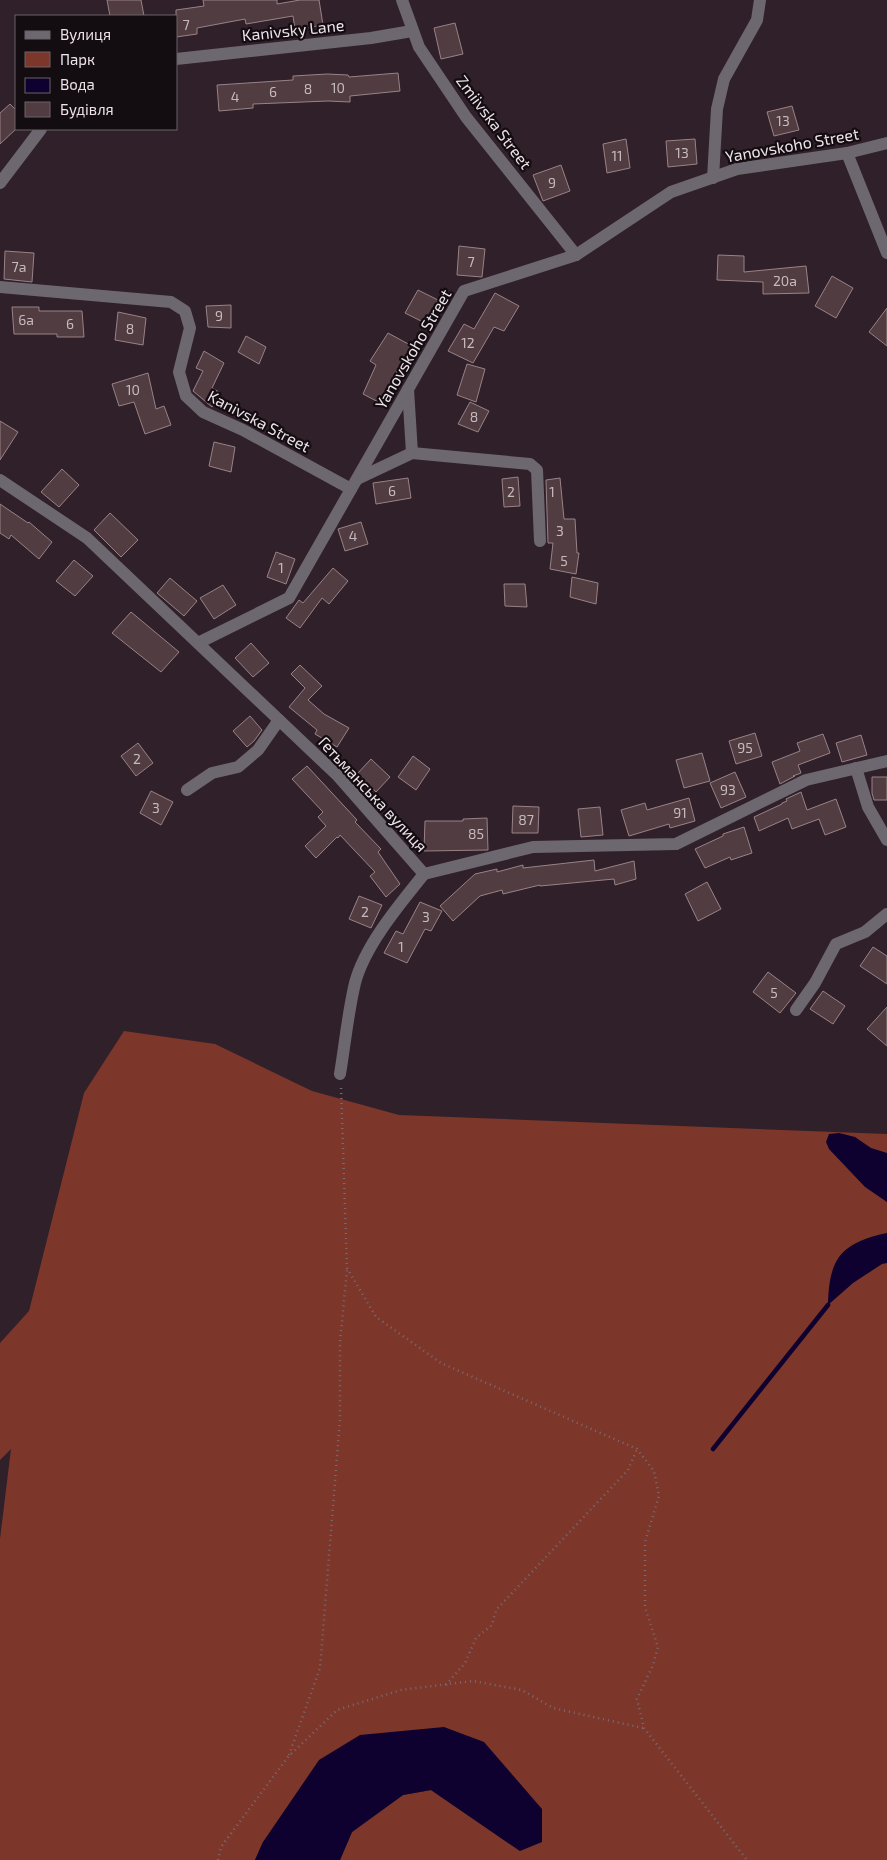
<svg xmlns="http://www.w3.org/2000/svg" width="887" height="1860" viewBox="0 0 887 1860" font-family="'Exo 2',sans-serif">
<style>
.green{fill:#7d362a}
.water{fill:#0e002f}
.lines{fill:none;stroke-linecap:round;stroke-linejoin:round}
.stream{stroke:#0e002f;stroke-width:4.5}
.building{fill:#513d41;stroke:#998287}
.path{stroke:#796b74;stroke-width:2.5;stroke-dasharray:1 4;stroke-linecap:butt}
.minor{stroke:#6d6870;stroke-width:12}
.labels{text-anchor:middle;stroke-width:4.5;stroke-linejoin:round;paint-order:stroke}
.number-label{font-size:14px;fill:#c6babf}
.street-label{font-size:16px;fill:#ede3e9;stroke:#130c11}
</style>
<rect width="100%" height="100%" fill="#30202a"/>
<polygon class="green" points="124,1031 215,1044 312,1091 399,1115 887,1134 887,1860 340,1860 352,1832 403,1795 431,1790 520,1851 484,1742 263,1842 255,1860 0,1860 0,1539 11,1449 0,1460 0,1343 29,1311 84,1093"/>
<g class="water">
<polygon points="839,1133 855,1137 871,1148 887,1153 887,1202 865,1187 829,1149 826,1142 829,1134"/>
<path d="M887,1233V1263L882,1264L853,1283L828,1305C829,1258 841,1243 887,1233Z"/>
<polygon points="444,1727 484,1742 542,1809 542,1842 520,1851 431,1790 403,1795 352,1832 340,1860 255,1860 263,1842 319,1760 360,1735"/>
</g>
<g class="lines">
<polyline class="stream" points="713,1449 828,1305"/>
</g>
<g class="building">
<polygon points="107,0 141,0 144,16 110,16"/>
<polygon points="203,0 277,0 277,4 300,0 319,0 323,25 295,30 293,16 246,24 245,19 197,28 197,34 176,37 176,10 204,6"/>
<polygon points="455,23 463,54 441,59 434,28"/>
<polygon points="398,73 400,91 350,96 350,102 328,101 253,104 253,108 219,111 217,85 293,80 293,76 327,74 348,75 349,77"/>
<polygon points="10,104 16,110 16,129 0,144 0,113"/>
<polygon points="792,106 799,130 774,136 767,112"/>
<polygon points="626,139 630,168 607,173 603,144"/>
<polygon points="695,139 697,164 668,167 666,141"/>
<polygon points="561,165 570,191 543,201 533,175"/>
<polygon points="459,246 485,249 482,277 457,275"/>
<polygon points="5,251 34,253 32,282 4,279"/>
<polygon points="718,255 744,256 744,272 806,266 809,293 763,294 763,282 717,280"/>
<polygon points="832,276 853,288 836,318 815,306"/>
<polygon points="418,290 438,300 425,323 405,313"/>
<polygon points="495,293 519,306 504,331 494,327 473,363 448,351 464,324 474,329"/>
<polygon points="231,305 231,328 208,327 206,306"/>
<polygon points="12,307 39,307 39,311 82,311 84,337 57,337 57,334 14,334"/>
<polygon points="887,308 887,346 869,332"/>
<polygon points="118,312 146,318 143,345 115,340"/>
<polygon points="388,333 412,346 391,382 393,383 382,404 363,394 376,365 370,361"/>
<polygon points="246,336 266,347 259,364 238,352"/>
<polygon points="204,351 224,363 212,388 219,392 212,407 193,391 203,371 196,368"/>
<polygon points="467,364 485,369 476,402 457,395"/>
<polygon points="148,373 156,409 164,406 171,425 145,434 134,402 119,406 112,384"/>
<polygon points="470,402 489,411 478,432 458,424"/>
<polygon points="0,421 18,432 0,460"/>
<polygon points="214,442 235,447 231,472 209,466"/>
<polygon points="62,469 79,485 59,507 41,492"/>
<polygon points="518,477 520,506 504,507 502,479"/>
<polygon points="408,478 411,498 376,504 373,483"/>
<polygon points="560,478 564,519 575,519 577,553 579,553 576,574 550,569 553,543 548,543 546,480"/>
<polygon points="0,504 28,523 29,522 52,542 39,559 11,535 9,539 0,533"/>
<polygon points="110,513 138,540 121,557 94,530"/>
<polygon points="361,522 368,544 345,551 338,529"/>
<polygon points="276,552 295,559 286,584 267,577"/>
<polygon points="74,560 93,576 75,596 56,581"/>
<polygon points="333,568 348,581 329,604 322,598 300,628 286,618 299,600 303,603"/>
<polygon points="572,577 598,583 596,604 570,597"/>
<polygon points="170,578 197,601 184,616 157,593"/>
<polygon points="504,584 525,584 527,607 505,606"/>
<polygon points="223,585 236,605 214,619 200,598"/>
<polygon points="131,612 179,652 161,672 112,633"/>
<polygon points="251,643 269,663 253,677 235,658"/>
<polygon points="300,665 322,686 308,700 324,714 349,728 337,747 315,734 317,730 289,707 305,688 291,674"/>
<polygon points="250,716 262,730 254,741 247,747 233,731"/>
<polygon points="755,733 762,756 736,764 729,741"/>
<polygon points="823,734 830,753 798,765 801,773 793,776 795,776 780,784 772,762 800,751 797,743"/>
<polygon points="861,735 867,755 842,762 836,743"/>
<polygon points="138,743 153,763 136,776 121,756"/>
<polygon points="702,753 710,781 684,788 676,760"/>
<polygon points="413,756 430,769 416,790 398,777"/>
<polygon points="371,759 390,777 376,792 357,774"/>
<polygon points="307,766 357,820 355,822 381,849 378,852 400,884 386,897 370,876 375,872 340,835 338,838 337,837 316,858 305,846 326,826 318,817 323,812 292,779"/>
<polygon points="735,772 746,797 721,808 710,783"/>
<polygon points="872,777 887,777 887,800 874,800 872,793"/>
<polygon points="151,791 173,802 161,825 140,813"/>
<polygon points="801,792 807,810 836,799 846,827 825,835 819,819 792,829 788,818 759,831 754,817 782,804 782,803 787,801 786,799"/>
<polygon points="689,798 695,821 670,828 669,824 629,836 621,810 645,803 647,810"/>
<polygon points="513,806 539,807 538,833 512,833"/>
<polygon points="600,807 603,835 581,837 578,809"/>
<polygon points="487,818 488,850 424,851 425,821 463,821 463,819"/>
<polygon points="744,827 752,853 731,860 730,857 705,868 695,849 723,836 723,834"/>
<polygon points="594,860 595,871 634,861 636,879 615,885 614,879 540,886 540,885 503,894 502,890 480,896 453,921 440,906 475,874 497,869 497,872 523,865 523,868"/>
<polygon points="707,882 721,909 698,921 685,894"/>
<polygon points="359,896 382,905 371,928 349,919"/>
<polygon points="420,902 442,911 431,931 425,929 407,963 384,953 396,931 403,934"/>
<polygon points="873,947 887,956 887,984 860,966"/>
<polygon points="768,972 796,993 780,1013 753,992"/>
<polygon points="823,991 845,1006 833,1024 810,1009"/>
<polygon points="887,1007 887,1046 867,1029"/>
</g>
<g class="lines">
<g class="path">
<polyline points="341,1088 347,1268 376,1317 441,1363 637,1449 654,1471 659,1496 645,1542 645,1607 658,1647 653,1665 637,1699 644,1728 747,1860"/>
<polyline points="446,1685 465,1663 476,1638 492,1625 496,1610 628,1470 637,1449"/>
<polyline points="289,1755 320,1668 340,1419 340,1342 347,1270"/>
<polyline points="218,1860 221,1847 288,1757 337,1710 401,1690 473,1681 522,1690 553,1708 643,1728"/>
</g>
<g class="minor">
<polyline points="402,0 419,47 466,117 576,255"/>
<polyline points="176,59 371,38 412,31"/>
<polyline points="847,153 887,253"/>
<polyline points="713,178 717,109 724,79 757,20 760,0"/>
<polyline points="0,183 41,129"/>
<polyline points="0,287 171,302 185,311 190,328 179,372 186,396 203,412 243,430 351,489"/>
<polyline points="408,389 412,453"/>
<polyline points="357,479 412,453 530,464 537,470 540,541"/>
<polyline points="0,480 87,538 338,776 424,874 533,847 676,844 806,780 887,761"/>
<polyline points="198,643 289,598 464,291 576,255 671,192 737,169 847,153 887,143"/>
<polyline points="856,768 868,807 887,840"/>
<polyline points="187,790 212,773 238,767 258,750 279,720"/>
<polyline points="796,1010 815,983 836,944 865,932 887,914"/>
<path d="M340,1074C345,1044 348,1012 355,983C365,945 400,904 424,874"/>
</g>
</g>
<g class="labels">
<g class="number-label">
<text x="186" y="30">7</text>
<text x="338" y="93">10</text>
<text x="308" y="94">8</text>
<text x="273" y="97">6</text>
<text x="235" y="102">4</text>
<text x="783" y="126">13</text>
<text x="682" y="158">13</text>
<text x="617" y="161">11</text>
<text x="552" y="188">9</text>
<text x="471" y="267">7</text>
<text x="19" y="272">7а</text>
<text x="785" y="286">20а</text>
<text x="219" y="321">9</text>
<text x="26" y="325">6а</text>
<text x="70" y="329">6</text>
<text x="130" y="334">8</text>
<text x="468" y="348">12</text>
<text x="133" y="395">10</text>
<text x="474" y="422">8</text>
<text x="392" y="496">6</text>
<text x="511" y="497">2</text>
<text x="552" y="497">1</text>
<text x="560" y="536">3</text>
<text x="353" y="541">4</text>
<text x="564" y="566">5</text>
<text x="281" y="573">1</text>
<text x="745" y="753">95</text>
<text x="137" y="764">2</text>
<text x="728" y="795">93</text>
<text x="156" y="813">3</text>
<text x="680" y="818">91</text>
<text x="526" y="825">87</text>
<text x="476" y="839">85</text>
<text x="365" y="917">2</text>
<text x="426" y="922">3</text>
<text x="401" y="952">1</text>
<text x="774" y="998">5</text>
</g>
<g class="street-label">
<text transform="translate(293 30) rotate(-6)" y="6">Kanivsky Lane</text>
<text transform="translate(494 122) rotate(53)" y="6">Zmiivska Street</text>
<text transform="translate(792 145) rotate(-10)" y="6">Yanovskoho Street</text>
<text transform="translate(413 349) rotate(-60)" y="6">Yanovskoho Street</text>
<text transform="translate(259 421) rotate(28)" y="6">Kanivska Street</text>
<text transform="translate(373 794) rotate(47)" y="6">Гетьманська вулиця</text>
</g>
</g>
<rect x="15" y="15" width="162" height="115" fill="#130c11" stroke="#6a6267"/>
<rect x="25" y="31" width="25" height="8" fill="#6d6870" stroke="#6a6267"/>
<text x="60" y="40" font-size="15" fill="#ede3e9">Вулиця</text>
<rect x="25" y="52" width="25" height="15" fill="#7d362a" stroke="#6a6267"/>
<text x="60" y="65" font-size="15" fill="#ede3e9">Парк</text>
<rect x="25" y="78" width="25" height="15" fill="#0e002f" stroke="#6a6267"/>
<text x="60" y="90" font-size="15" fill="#ede3e9">Вода</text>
<rect x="25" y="102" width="25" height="15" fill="#513d41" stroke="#6a6267"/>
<text x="60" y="115" font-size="15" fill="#ede3e9">Будівля</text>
</svg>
